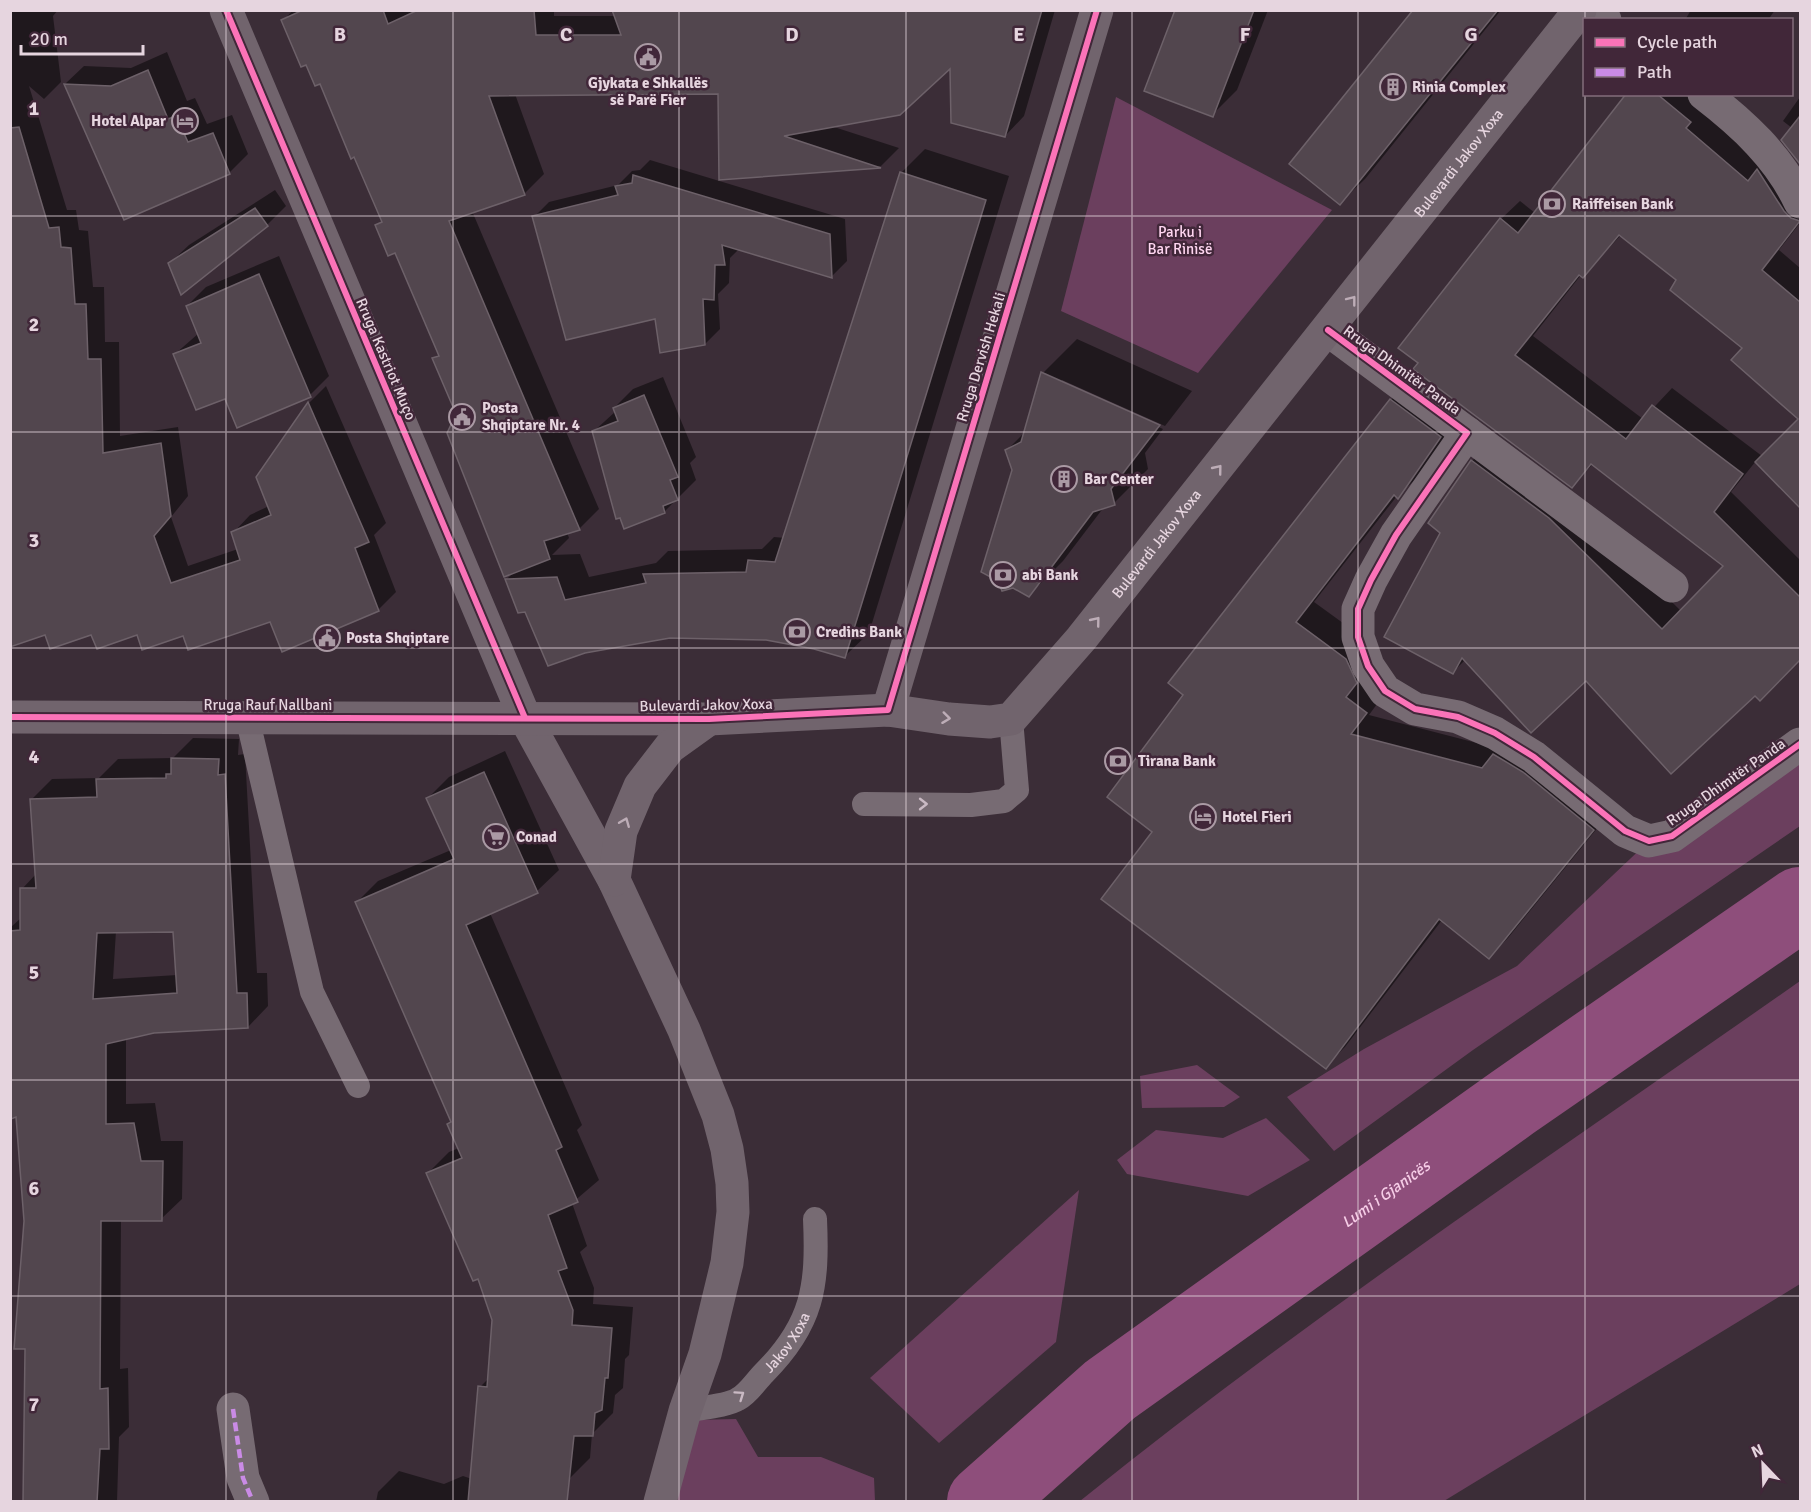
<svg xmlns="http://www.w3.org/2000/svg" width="1811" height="1512" viewBox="0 0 1811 1512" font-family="Signika,sans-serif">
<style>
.green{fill:#6b3f5e}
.shadow{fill:#0007;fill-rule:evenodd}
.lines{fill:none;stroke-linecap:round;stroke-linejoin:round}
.river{stroke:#8e4e7b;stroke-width:74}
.building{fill:#52464e;stroke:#6d6169;stroke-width:1.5;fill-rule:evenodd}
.lane{stroke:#776b73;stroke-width:24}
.street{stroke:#776b73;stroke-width:33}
.secondary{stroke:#71646d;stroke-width:33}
.quiet{stroke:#ca8be6;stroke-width:4.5;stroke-dasharray:9 4.5;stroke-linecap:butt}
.cycleway-casing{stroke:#412739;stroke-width:10}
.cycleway{stroke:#fb73b8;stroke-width:6}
.oneway{stroke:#bdadb7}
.oneway2{stroke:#cabac4}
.grid{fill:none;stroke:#e6d5df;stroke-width:1.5;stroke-opacity:0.55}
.labels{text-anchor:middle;stroke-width:5;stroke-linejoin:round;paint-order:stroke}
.poi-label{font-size:15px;font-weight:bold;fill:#e6d5df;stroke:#412739;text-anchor:start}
.street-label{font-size:15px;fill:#e6d5df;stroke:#412739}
.park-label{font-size:15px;fill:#ffd6f1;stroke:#412739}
.water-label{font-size:16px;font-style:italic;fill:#f6cde7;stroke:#412739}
.grid-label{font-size:20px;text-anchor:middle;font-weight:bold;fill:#e6d5df;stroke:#412739;stroke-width:5;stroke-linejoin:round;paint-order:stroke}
</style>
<rect width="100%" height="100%" fill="#3b2d37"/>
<g class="green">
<polygon points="1116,97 1332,210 1198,373 1061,311"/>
<polygon points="1800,744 1800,826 1473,1050 1334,1151 1287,1097 1364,1049 1517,966 1649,841"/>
<path d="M1800,981V1284L1444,1501H1080C1310,1315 1558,1151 1800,981Z"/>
<polygon points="1197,1065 1240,1097 1224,1107 1142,1108 1140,1076"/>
<polygon points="1266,1118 1310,1160 1248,1196 1127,1174 1117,1160 1156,1130 1223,1138"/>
<polygon points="1079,1190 1056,1342 939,1443 870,1378"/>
<polygon points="736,1419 758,1457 821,1457 874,1478 875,1501 672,1502 693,1420"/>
</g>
<g class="shadow">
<polygon points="10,10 58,10 53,16 61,82 44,99 29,86 67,210 76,210 79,230 88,231 93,287 104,287 105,342 119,342 120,436 178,427 188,496 171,517 188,566 238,549 233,533 250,515 269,506 257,478 309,403 326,386 386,523 374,535 396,592 378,610 271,620 184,634 46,633 10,646"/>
<polygon points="293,10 554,10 554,16 616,16 614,10 1055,10 1024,116 1005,136 952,65 831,126 899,148 881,166 721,179 720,93 515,94 544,174 525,193 472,211 599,509 580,528 567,532 569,538 552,555 580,554 589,577 656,563 668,551 762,549 774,537 785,538 901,173 925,149 1009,176 869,633 845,656 814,647 766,639 526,610 507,579 515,571 457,414 434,359 440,353 396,251 377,226 383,220 320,82 283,21"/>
<polygon points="1177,10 1268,10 1237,90 1212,115"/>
<polygon points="1415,10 1501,10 1365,179 1340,203"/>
<polygon points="1691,10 1775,10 1768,20 1685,20"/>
<polygon points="167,52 187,101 195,98 207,124 232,115 248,154 229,173 65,84 84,66 131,68"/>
<path d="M1627,94H1710L1800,190V223L1779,250L1800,268V506L1756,461L1731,492L1800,560V658L1760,699L1755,694L1586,679L1465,660L1453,672L1442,533L1430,522L1472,461L1491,442L1568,499L1681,611L1725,566L1593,464L1572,486L1415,369L1501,219L1520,201L1535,213ZM1621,235L1678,280L1744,347L1734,360L1800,418L1762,456L1672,388L1643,419L1533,336L1581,275L1583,276Z"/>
<polygon points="1800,97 1800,147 1786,136 1792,128 1783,121"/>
<polygon points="650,160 845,219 847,261 832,276 739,249 730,258 729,283 718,294 720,329 705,344 656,317 534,217 549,202 618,185 632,171 640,170"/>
<polygon points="275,190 286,206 267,225 169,264 189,245"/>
<polygon points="279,256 329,376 310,395 175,354 199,333 187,306 206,287"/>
<polygon points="1077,339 1192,391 1165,426 1062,380 1062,383 1163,429 1145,453 1148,469 1114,503 1104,507 1063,561 1029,595 1014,470 1007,450 1026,431 1043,373"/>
<polygon points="663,377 696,457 690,463 696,480 664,512 593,432 616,411 614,408 633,389"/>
<polygon points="1410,380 1460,417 1418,477 1397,496 1314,602 1365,639 1385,693 1369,715 1500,749 1612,810 1508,938 1489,957 1442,920 1345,1047 1325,1067 1154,832 1185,695 1391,400"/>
<path d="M193,738L239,739L238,755L245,754L257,973H267L268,1006L248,1027L153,1031L126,1038V1104L155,1103L161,1141H183L182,1199L161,1219H121L120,1369L128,1368L129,1427L119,1437L117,1502H24L25,1221L10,1046V928L22,917V889L36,874L32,799L52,779L99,778L118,759L173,758ZM174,930L177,975L113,979L116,931Z"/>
<polygon points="505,751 559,870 537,891 490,913 582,1125 577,1130 599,1180 572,1203 587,1246 580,1252 594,1288 593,1304 633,1307 629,1355 625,1359 623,1388 615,1395 613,1413 592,1434 590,1458 569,1479 564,1502 376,1502 378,1492 399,1471 444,1484 463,1476 472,1479 480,1387 489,1378 493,1320 479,1278 428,1173 449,1152 459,1148 452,1122 357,902 378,881 451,850 428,798 449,777"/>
</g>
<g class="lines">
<path class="river" id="s1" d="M984,1502L1110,1390L1512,1103L1800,904"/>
</g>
<g class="building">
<polygon points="303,10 383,10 388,24 418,10 534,10 536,35 621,35 612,10 1042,10 1005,137 951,123 950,69 900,115 784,136 881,168 719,180 718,94 489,96 525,195 449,221 580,530 544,541 550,559 504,577 447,433 456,414 432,358 439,356 395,253 388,256 375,225 382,222 354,157 351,159 320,84 315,86 306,65 301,67 281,20"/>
<polygon points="1175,10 1254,10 1213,117 1144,91"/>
<polygon points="1413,10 1498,10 1340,205 1289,164"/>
<polygon points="148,70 168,119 176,116 188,142 213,133 230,174 124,220 64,84 111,86"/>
<polygon points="1626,94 1657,94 1691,122 1686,128 1748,181 1757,169 1784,211 1791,218 1800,221 1762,270 1800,302 1800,508 1755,462 1798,419 1731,360 1742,348 1670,290 1676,280 1619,235 1583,278 1579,275 1515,355 1626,439 1652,405 1743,474 1714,512 1800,597 1800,660 1760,701 1755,696 1671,774 1586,681 1531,733 1462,658 1453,674 1384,637 1440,533 1428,523 1471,460 1549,518 1662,629 1723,566 1591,464 1572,488 1413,369 1418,363 1398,348 1500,218 1518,233"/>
<polygon points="1800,116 1800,164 1781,140"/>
<polygon points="19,127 49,228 59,227 61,247 71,248 75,304 86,304 88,359 101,359 103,453 161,443 171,516 154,536 171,583 240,560 231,532 271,515 256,477 308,402 369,542 355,548 379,611 282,652 270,622 188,650 183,636 142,650 137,635 97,649 91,635 50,649 45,635 10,647 10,128"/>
<polygon points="900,172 986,200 845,658 814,649 766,640 670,638 585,653 548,666 525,612 518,613 505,579 557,577 565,600 646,583 643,574 746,572 748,560 775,562"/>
<polygon points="633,175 830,234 832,278 722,245 725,265 715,265 714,300 703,299 705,345 660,353 655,319 566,340 532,216 618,195 615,186 632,183"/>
<polygon points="255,208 268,226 181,295 168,263"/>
<polygon points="259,274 311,397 237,428 225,399 196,410 173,354 201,343 186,306"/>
<polygon points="1041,372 1160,425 1111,489 1115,505 1093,512 1029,597 1013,588 1002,591 998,581 981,572 1012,470 1005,450 1021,442"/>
<polygon points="644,395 678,477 670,480 678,500 663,506 665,513 624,529 620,518 616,519 592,431 618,421 613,408"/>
<polygon points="1390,399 1441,437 1398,499 1394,495 1296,622 1346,659 1357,683 1346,697 1367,713 1351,734 1482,768 1493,754 1523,772 1594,830 1489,959 1439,919 1326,1069 1101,899 1152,832 1107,797 1183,695 1168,683"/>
<path d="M171,758L219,759L218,775L225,774L237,993H247L248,1028L154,1033L106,1044V1124L134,1123L141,1161H163L162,1221H101L100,1389L108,1388L109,1449H100L97,1502H23L25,1349H14L24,1221L16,1117L11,1119L10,931L20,930V888H36L30,799L97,797L96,779L166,778V774H171ZM173,932L177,993L93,999L97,933Z"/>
<polygon points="484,772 538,893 466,925 562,1147 556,1150 578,1202 548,1215 567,1268 558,1271 573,1310 572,1325 612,1328 608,1378 605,1378 602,1410 595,1413 593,1436 574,1436 567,1502 468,1502 478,1386 487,1387 492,1320 478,1279 473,1281 426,1173 462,1158 447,1124 451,1122 355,902 454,859 426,798"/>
</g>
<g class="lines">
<g class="lane">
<polyline points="247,717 312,992 358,1086"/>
<polyline points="864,804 971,805 1004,801 1017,790 1011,719"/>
<path id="s2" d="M685,1411C698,1408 727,1406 738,1399C748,1394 756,1381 764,1373C813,1324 818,1286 815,1219"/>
</g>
<g class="street">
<polyline points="1593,10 1605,20"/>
<path d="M1704,94C1743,124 1779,157 1800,202"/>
<polyline points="1328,330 1467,433 1396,535 1371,580 1358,609 1358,637 1368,666 1385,691 1415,709 1458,717 1495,733 1534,757 1625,831 1649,841 1672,836 1800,744"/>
<polyline points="1467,433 1672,586"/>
<polyline points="233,1409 243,1478 253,1502"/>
</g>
<g class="secondary">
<polyline points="226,10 525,718 614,880 684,1030 718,1115 727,1149 732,1183 733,1212 727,1263 705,1354 685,1411 660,1502"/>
<polyline points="888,710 1097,10"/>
<path id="s3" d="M10,717L709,719L888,710L949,719L990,722L1011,719L1081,639L1580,10"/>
<polyline points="614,880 621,831 640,786 670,747 709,719"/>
</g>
<polyline class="quiet" points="233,1409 243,1478 253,1502"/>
<defs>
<g id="cycleway">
<polyline points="226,10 525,718"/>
<polyline points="1328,330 1467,433 1396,535 1371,580 1358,609 1358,637 1368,666 1385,691 1415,709 1458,717 1495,733 1534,757 1625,831 1649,841 1672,836 1800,744"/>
<polyline points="10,717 709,719 888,710 1097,10"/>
</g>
</defs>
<use href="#cycleway" class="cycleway-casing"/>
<use href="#cycleway" class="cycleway"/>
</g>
<defs><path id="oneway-chevron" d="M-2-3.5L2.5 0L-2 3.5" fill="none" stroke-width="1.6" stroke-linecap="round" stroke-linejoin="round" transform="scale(1.5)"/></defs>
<g class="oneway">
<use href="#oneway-chevron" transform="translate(1352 300) rotate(-52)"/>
<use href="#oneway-chevron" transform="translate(1218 469) rotate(-51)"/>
<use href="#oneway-chevron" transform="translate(1096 621) rotate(-51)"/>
<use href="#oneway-chevron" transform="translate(946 718) rotate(7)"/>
<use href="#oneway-chevron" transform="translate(625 822) rotate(-68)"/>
</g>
<g class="oneway2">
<use href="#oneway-chevron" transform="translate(923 804)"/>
<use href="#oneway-chevron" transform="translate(740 1395) rotate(-35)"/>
</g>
<path class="grid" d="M226,10V1502M453,10V1502M679,10V1502M906,10V1502M1132,10V1502M1358,10V1502M1585,10V20M1585,94V1502M10,216H1800M10,432H1800M10,648H1800M10,864H1800M10,1080H1800M10,1296H1800"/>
<defs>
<symbol id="civic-ring" viewBox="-11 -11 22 22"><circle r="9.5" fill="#412739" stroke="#aa9aa4" stroke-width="1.5"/><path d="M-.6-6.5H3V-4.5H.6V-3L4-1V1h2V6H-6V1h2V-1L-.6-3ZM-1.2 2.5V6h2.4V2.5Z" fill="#aa9aa4"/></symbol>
<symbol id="building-ring" viewBox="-11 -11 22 22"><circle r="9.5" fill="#412739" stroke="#aa9aa4" stroke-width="1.5"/><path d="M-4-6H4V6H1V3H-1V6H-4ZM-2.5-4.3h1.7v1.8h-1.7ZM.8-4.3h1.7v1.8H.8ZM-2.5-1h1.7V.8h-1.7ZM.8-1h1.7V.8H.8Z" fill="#aa9aa4"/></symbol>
<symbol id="hotel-ring" viewBox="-11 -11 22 22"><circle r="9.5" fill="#412739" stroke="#aa9aa4" stroke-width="1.5"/><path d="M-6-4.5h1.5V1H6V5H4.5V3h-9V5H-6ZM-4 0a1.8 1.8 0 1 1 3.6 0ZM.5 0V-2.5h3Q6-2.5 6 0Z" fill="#aa9aa4"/></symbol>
<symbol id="bank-ring" viewBox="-11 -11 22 22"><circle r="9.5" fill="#412739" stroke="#aa9aa4" stroke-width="1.5"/><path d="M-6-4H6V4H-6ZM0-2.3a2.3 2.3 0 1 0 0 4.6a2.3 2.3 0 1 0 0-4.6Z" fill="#aa9aa4"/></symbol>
<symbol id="supermarket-ring" viewBox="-11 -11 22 22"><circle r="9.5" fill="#412739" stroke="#aa9aa4" stroke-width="1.5"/><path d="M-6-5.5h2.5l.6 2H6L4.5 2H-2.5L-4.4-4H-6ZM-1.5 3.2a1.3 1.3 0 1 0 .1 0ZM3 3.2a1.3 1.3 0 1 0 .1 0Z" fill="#aa9aa4"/></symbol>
</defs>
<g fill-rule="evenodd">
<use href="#civic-ring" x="633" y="42" width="30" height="30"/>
<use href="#building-ring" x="1378" y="72" width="30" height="30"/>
<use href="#hotel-ring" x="170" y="106" width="30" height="30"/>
<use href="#bank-ring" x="1537" y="189" width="30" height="30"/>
<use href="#civic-ring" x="447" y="402" width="30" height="30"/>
<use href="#building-ring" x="1049" y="464" width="30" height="30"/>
<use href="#bank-ring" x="988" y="560" width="30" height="30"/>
<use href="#bank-ring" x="782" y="617" width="30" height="30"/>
<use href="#civic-ring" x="312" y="623" width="30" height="30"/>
<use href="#bank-ring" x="1103" y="746" width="30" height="30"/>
<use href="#hotel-ring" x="1188" y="802" width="30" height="30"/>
<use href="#supermarket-ring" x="481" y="822" width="30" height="30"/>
</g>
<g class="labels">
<g class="poi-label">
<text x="648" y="88" text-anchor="middle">Gjykata e Shkallës<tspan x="648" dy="17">së Parë Fier</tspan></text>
<text x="1412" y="92">Rinia Complex</text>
<text x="166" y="126" text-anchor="end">Hotel Alpar</text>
<text x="1572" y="209">Raiffeisen Bank</text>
<text x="482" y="413">Posta<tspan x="482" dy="17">Shqiptare Nr. 4</tspan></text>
<text x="1084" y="484">Bar Center</text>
<text x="1022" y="580">abi Bank</text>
<text x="816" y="637">Credins Bank</text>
<text x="346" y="643">Posta Shqiptare</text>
<text x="1138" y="766">Tirana Bank</text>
<text x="1222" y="822">Hotel Fieri</text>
<text x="516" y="842">Conad</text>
</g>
<g class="street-label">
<text dy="5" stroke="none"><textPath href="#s3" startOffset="1716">Bulevardi Jakov Xoxa</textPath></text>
<text transform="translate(981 357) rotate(-73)" y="5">Rruga Dervish Hekali</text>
<text transform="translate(386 359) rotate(67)" y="5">Rruga Kastriot Muço</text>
<text transform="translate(1402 370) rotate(36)" y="5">Rruga Dhimitër Panda</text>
<text dy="5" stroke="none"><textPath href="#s3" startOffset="1230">Bulevardi Jakov Xoxa</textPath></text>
<text x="268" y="710">Rruga Rauf Nallbani</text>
<text transform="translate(706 705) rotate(-1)" y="5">Bulevardi Jakov Xoxa</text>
<text transform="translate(1726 782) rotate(-35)" y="5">Rruga Dhimitër Panda</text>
<text dy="5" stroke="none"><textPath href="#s2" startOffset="130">Jakov Xoxa</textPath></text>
</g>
<g class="park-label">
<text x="1180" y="237">Parku i<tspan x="1180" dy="17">Bar Rinisë</tspan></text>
</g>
<g class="water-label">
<text dy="6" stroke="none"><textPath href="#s1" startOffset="507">Lumi i Gjanicës</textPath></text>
</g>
</g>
<g class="grid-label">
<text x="340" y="41">B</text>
<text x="566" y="41">C</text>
<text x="792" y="41">D</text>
<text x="1019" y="41">E</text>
<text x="1245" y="41">F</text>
<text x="1471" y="41">G</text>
<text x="34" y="115">1</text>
<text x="34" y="331">2</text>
<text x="34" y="547">3</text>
<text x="34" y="763">4</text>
<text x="34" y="979">5</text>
<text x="34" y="1195">6</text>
<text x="34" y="1411">7</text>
</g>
<rect width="1811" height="1512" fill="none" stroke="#e6d5df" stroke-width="24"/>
<rect x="1583" y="18" width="210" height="78" fill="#412739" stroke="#836d7b" stroke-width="1.5"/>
<rect x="1595" y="38" width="30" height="9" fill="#fb73b8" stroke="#836d7b" stroke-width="1.5"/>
<text x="1637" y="48" font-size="18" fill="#e6d5df">Cycle path</text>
<rect x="1595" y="68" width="30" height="9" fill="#ca8be6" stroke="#836d7b" stroke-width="1.5"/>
<text x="1637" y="78" font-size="18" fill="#e6d5df">Path</text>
<g transform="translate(1763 1464) rotate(337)" stroke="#412739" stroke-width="4.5" paint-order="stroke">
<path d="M0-4.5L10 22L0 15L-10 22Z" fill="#e6d5df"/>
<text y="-9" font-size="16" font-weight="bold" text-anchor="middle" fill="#e6d5df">N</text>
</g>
<path d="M21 45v9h122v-9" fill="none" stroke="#e6d5df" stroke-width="3"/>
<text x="30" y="45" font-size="18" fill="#e6d5df" stroke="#412739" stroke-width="4.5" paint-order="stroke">20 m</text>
</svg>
